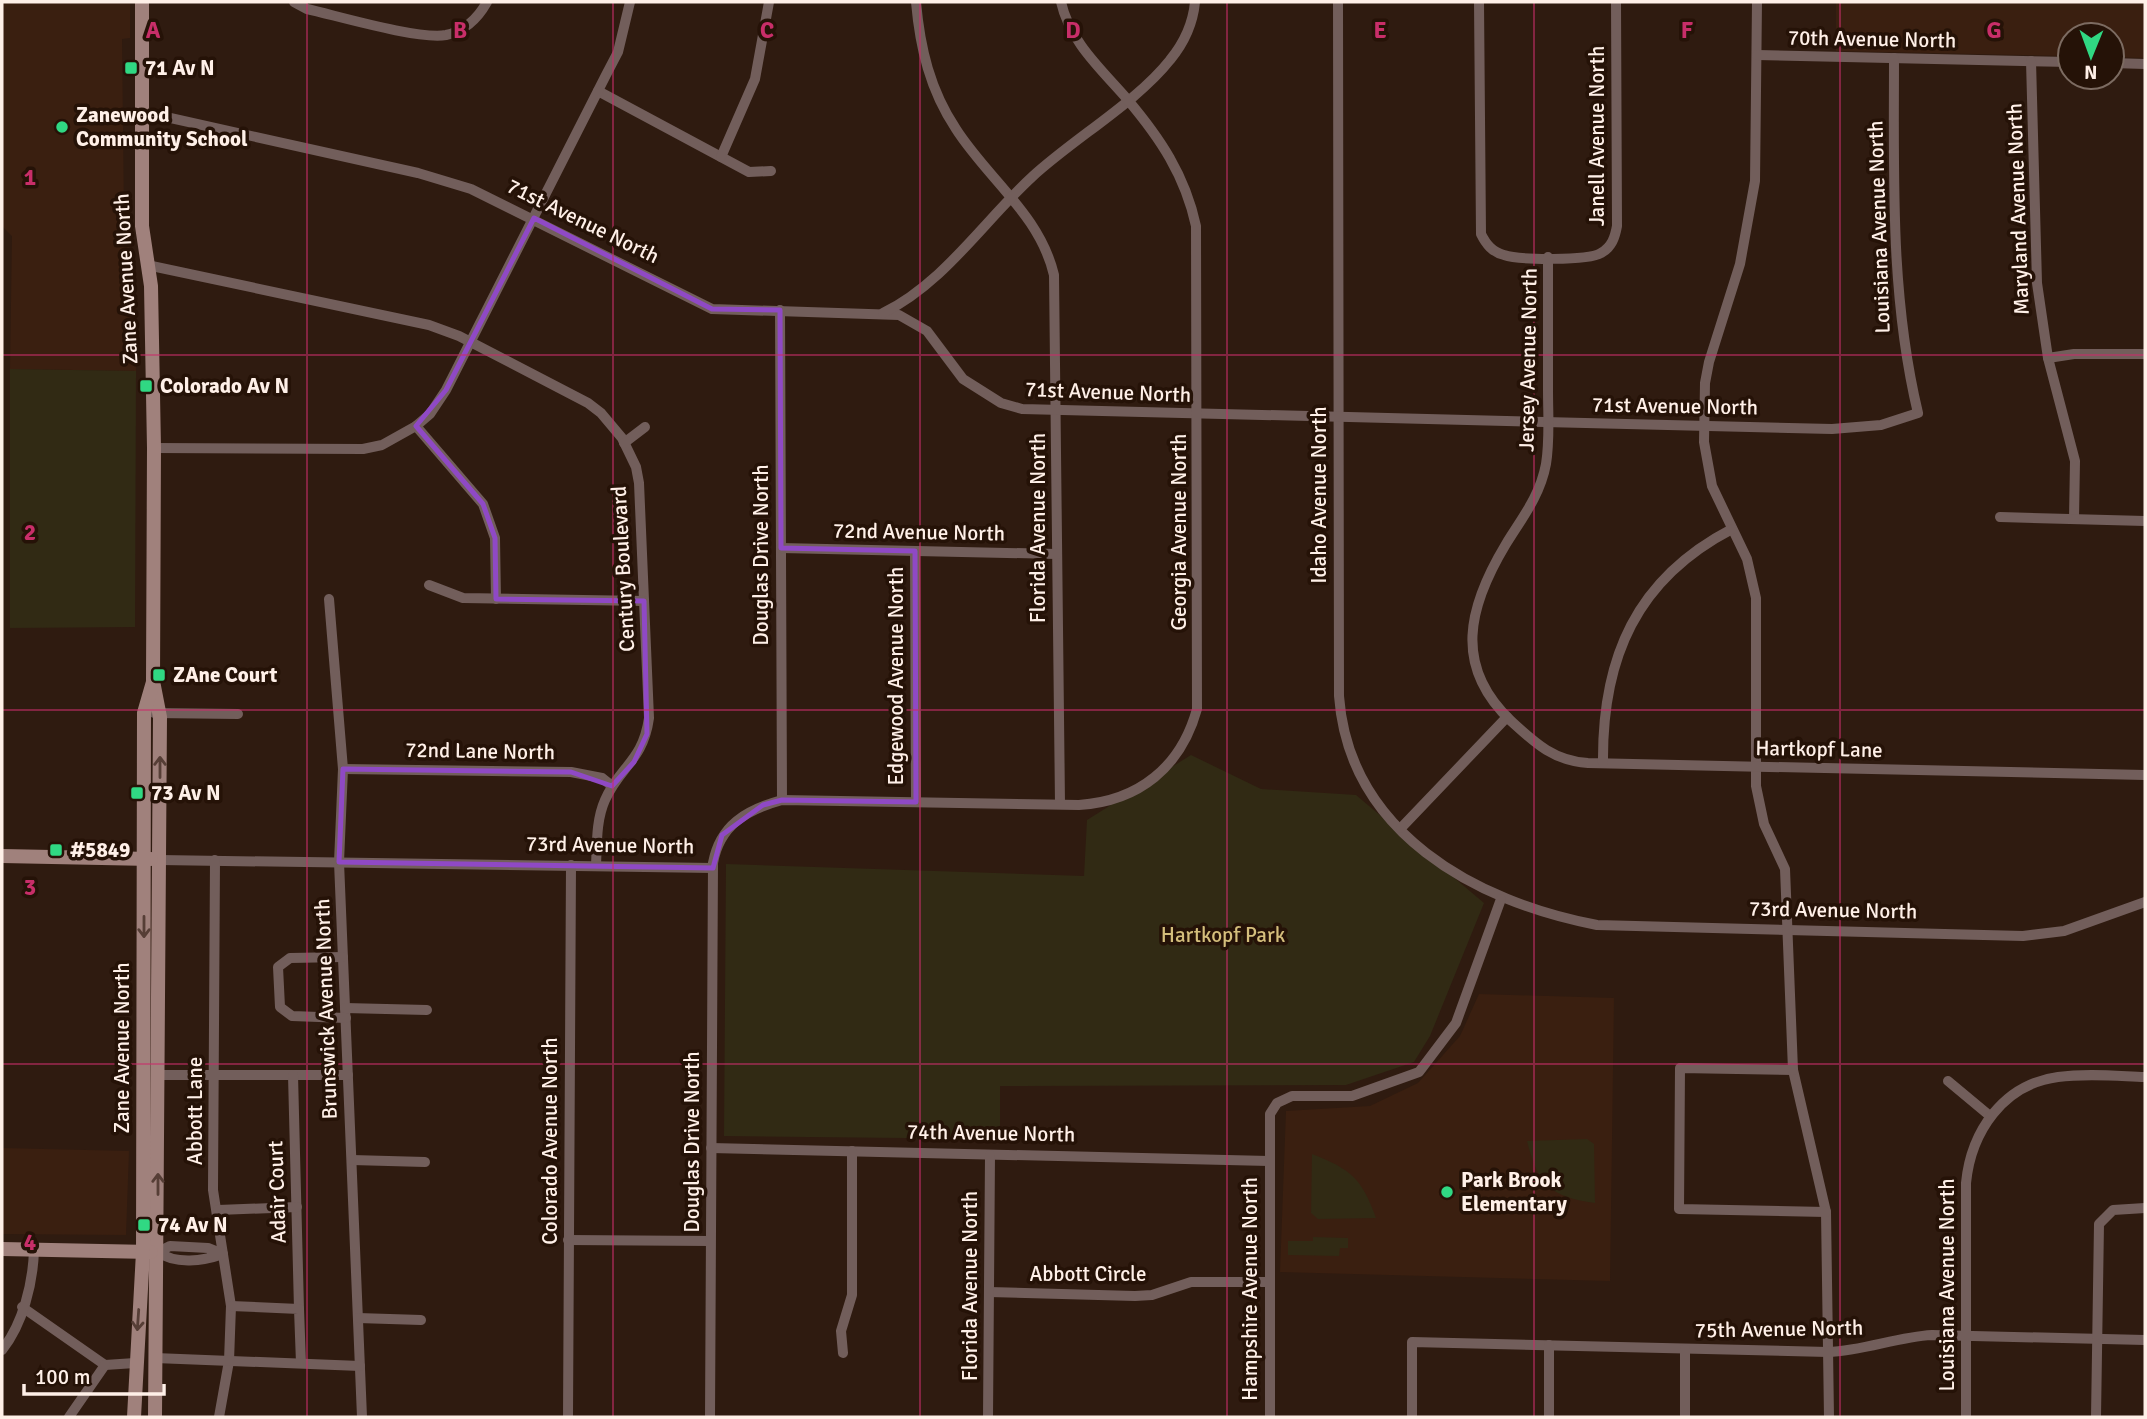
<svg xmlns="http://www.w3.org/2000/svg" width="2147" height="1419" viewBox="0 0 2147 1419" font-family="Signika,sans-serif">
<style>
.built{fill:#3a1f10}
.green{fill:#312a14}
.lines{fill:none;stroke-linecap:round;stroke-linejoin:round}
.street{stroke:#725e5b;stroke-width:10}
.secondary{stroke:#a0817c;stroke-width:14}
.oneway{stroke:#563e36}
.marked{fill:none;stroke:#8f49c5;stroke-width:5;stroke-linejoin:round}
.grid{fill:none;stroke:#c82e69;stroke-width:2;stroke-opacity:0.55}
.poi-dot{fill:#30d883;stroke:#251207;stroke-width:2.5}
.labels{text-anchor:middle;stroke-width:7;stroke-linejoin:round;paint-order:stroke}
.street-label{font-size:21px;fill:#fff0e8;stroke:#251207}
.poi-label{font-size:21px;font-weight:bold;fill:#fff0e8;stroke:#251207;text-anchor:start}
.park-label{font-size:21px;fill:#d4be7c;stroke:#251207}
.grid-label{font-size:23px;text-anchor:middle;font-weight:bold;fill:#c82e69;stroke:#251207;stroke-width:7;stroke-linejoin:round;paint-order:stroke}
</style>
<rect width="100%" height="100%" fill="#2f1b10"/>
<g class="built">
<polygon points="2,2 130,2 130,38 122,39 124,215 135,299 136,371 10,369 12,236 2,226"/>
<polygon points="1836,2 2145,2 2145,58 2112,57 2112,35 2070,35 2070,56 1836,51"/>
<polygon points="1479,994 1614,998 1610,1281 1280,1272 1286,1111 1370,1106 1418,1083 1460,1036"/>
<polygon points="2,1148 129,1151 126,1235 2,1234"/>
</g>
<g class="green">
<polygon points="10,369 136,371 135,627 10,628"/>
<polygon points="1191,755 1261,789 1356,795 1484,903 1430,1036 1414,1062 1346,1085 1000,1086 1000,1139 724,1136 726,864 1084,876 1087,820"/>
<path d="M1587,1139L1594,1144L1595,1203C1550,1197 1538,1185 1527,1141Z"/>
<path d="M1312,1154C1351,1169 1362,1179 1376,1218L1318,1219L1311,1213Z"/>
<polygon points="1313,1237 1348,1238 1348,1248 1340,1248 1339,1256 1288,1255 1288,1241 1313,1241"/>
</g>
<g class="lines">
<g class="street">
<path d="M294,2L307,9C338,16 419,40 446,35C465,31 478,18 487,2"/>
<path d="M916,2C920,48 930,90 956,129C988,179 1040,215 1054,275L1060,804"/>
<path d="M1338,2L1339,696C1349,832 1475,902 1597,925L2023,936L2064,931L2145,902"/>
<path d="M1479,2L1481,234C1486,244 1492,252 1504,255C1519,260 1588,261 1601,253C1612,247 1615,237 1617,226L1616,2"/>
<polyline points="1757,2 1755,181 1740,264 1709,362 1705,383 1704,442 1712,486 1747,559 1756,598 1756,786 1764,824 1785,869 1793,1070 1826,1212 1829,1417"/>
<polyline points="1757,55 2070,62"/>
<polyline points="2031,61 2037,283 2048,358 2075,461 2074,519"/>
<polyline points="2112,63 2145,64"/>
<polyline points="598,91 749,172 771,171"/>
<path d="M139,111L418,173L471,189L712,309L899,315L927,331L963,379L1001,403L1022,409L1832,429L1881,425L1918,413C1890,296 1894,178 1894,58"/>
<polyline points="721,157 755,79 769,2"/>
<path d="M1548,257C1548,302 1548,346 1548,390C1548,415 1550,440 1546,464C1540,496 1522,518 1506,544C1468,607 1453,666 1511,721C1535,743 1554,761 1588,763L2145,775"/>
<path d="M147,265L429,325L459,336L588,403L601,413L622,438L636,467L639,483L649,718C643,761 620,766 605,800C596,820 597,844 596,866"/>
<polyline points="780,310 782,800"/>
<path d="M883,313C944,283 983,222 1032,177C1073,139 1137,102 1170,60C1184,43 1193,23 1195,2"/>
<polyline points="2048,358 2074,354 2145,354"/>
<polyline points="416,426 483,504 495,538 496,599"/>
<polyline points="624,443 645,427"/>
<polyline points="154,448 363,449 382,445 416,426 430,414 446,390 606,75 618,52 630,2"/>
<polyline points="2000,517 2145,521"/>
<polyline points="781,548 1057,554"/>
<polyline points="915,551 916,802"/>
<polyline points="429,585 463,598 644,601"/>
<polyline points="329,599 343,769 339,862 362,1417"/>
<polyline points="154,713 238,714"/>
<path d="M1603,763C1602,658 1636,579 1732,529"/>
<polyline points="343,769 571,772 602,778 612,786"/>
<polyline points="1401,828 1507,717"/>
<polyline points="160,860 713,868"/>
<polyline points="215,860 213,1190 231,1306 229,1361 219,1417"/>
<polyline points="343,957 290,958 278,967 280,1007 292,1016 346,1018"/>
<polyline points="345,1008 427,1010"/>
<polyline points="1793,1070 1680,1068 1679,1209 1826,1212"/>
<polyline points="158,1075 348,1075"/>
<polyline points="293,1075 299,1309"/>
<polyline points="1948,1081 1990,1116"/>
<polyline points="711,1148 1269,1161"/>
<polyline points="352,1160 425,1162"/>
<polyline points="218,1210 297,1207"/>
<polyline points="568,1240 710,1241"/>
<path d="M170,1246L208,1248L223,1254C203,1261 176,1265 158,1252Z"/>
<polyline points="989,1292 1135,1296 1152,1295 1191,1282 1270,1282"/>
<polyline points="231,1306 299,1309 301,1363"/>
<polyline points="22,1307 105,1365 135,1363"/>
<polyline points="358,1318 421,1320"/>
<path d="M2,1350C23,1324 33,1283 34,1250"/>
<polyline points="843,1353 841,1331 852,1295 852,1151"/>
<polyline points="155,1358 360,1366"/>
<polyline points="69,1417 105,1365"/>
<polyline points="568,1417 571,865"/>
<path d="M710,1417L713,863C720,825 746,810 782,800L1079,805C1139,801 1181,767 1197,709L1196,226C1185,175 1160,138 1127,99C1101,69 1070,42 1061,2"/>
<polyline points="988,1417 990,1155"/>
<polyline points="1270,1417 1270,1114 1277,1103 1292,1096 1352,1096 1419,1072 1456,1023 1501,899"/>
<path d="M1412,1417V1342L1828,1352C1864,1351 1896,1337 1932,1335L2145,1340"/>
<polyline points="1549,1417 1549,1345"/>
<polyline points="1685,1417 1685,1349"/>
<path d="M1966,1417V1183C1971,1132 2003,1084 2058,1077C2087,1073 2117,1076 2145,1077"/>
<polyline points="2096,1417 2099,1224 2113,1210 2145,1208"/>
</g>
<g class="secondary">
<polyline points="142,2 142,226 151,286 154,448 153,681 160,717 155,1417"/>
<polyline points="2,856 151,859"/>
<polyline points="2,1249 151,1252"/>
<polyline points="134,1417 143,1252 144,713 153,682"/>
</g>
</g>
<defs><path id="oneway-shaft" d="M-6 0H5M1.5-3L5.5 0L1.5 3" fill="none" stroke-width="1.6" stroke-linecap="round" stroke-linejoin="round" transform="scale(1.75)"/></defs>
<g class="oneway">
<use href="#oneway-shaft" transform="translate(160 767) rotate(-90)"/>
<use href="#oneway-shaft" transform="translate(144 927) rotate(90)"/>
<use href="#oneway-shaft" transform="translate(158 1184) rotate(-90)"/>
<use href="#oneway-shaft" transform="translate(138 1320) rotate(94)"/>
</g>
<path class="marked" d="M534,218L712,309L780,310L781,548L915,551L916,802L782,800L763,805L722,835L713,868L339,862L343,769L571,772L612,786L634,762L647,734L644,601L496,599L495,538L483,504L416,426L446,390Z"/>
<path class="grid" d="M307,2V1417M613,2V1417M920,2V1417M1227,2V1417M1534,2V1417M1840,2V1417M2,355H2145M2,710H2145M2,1064H2145"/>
<g class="poi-dot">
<rect x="124" y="61" width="14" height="14" rx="3.5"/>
<circle cx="62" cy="127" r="7"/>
<rect x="139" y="379" width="14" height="14" rx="3.5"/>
<rect x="152" y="668" width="14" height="14" rx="3.5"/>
<rect x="130" y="786" width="14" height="14" rx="3.5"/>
<rect x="49" y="843" width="14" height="14" rx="3.5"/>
<circle cx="1447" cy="1192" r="7"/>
<rect x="137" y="1218" width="14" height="14" rx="3.5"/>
</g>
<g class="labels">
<g class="street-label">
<text transform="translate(1872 39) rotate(1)" y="7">70th Avenue North</text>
<text transform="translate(1597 136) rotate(-90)" y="7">Janell Avenue North</text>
<text transform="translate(2018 209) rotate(-92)" y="7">Maryland Avenue North</text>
<text transform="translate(583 221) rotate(26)" y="7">71st Avenue North</text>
<text transform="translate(1879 227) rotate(-92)" y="7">Louisiana Avenue North</text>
<text transform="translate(126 279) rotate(-93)" y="7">Zane Avenue North</text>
<text transform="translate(1528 360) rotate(-89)" y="7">Jersey Avenue North</text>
<text transform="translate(1108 392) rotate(2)" y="7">71st Avenue North</text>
<text transform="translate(1675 406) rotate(1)" y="7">71st Avenue North</text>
<text transform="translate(1319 495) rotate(-90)" y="7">Idaho Avenue North</text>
<text transform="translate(1038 528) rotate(-90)" y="7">Florida Avenue North</text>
<text transform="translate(919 532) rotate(1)" y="7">72nd Avenue North</text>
<text transform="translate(1179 532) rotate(-90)" y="7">Georgia Avenue North</text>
<text transform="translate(761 555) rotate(-90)" y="7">Douglas Drive North</text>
<text transform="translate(623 569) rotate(-93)" y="7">Century Boulevard</text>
<text transform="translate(896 676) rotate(-90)" y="7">Edgewood Avenue North</text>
<text transform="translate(1819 749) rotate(1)" y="7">Hartkopf Lane</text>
<text transform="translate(480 751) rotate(1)" y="7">72nd Lane North</text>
<text transform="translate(610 845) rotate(1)" y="7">73rd Avenue North</text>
<text transform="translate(1833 910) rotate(1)" y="7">73rd Avenue North</text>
<text transform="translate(326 1009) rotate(-92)" y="7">Brunswick Avenue North</text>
<text transform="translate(122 1048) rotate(-90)" y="7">Zane Avenue North</text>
<text transform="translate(195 1111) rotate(-90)" y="7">Abbott Lane</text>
<text transform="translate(991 1133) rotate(1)" y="7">74th Avenue North</text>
<text transform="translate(550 1141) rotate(-90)" y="7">Colorado Avenue North</text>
<text transform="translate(692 1142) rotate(-90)" y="7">Douglas Drive North</text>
<text transform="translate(277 1192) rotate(-92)" y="7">Adair Court</text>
<text x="1088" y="1281">Abbott Circle</text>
<text transform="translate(1947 1285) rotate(-90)" y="7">Louisiana Avenue North</text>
<text transform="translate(970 1286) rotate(-90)" y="7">Florida Avenue North</text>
<text transform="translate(1250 1289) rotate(-90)" y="7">Hampshire Avenue North</text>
<text transform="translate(1779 1329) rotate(-1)" y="7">75th Avenue North</text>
</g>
<g class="poi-label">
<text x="145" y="75">71 Av N</text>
<text x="76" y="122">Zanewood<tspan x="76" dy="24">Community School</tspan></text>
<text x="160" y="393">Colorado Av N</text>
<text x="173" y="682">ZAne Court</text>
<text x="151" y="800">73 Av N</text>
<text x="70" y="857">#5849</text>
<text x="1461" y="1187">Park Brook<tspan x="1461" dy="24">Elementary</tspan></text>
<text x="158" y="1232">74 Av N</text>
</g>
<g class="park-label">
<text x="1223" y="942">Hartkopf Park</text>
</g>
</g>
<g class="grid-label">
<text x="153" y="38">A</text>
<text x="460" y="38">B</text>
<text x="767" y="38">C</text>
<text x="1073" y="38">D</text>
<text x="1380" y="38">E</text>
<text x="1687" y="38">F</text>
<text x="1994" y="38">G</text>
<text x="30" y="185">1</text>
<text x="30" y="540">2</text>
<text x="30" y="895">3</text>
<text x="30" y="1250">4</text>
</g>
<rect width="2147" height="1419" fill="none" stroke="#fff0e8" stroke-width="7"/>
<g transform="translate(2091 56) rotate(181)"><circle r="33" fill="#251207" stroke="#7c6b61" stroke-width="2"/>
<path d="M0-5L12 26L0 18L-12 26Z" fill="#30d883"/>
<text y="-10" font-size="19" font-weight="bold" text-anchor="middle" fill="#fff0e8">N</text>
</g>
<path d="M24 1384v10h140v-10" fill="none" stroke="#fff0e8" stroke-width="3.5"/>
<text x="35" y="1384" font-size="21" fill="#fff0e8" stroke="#251207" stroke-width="5" paint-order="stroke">100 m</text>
</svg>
